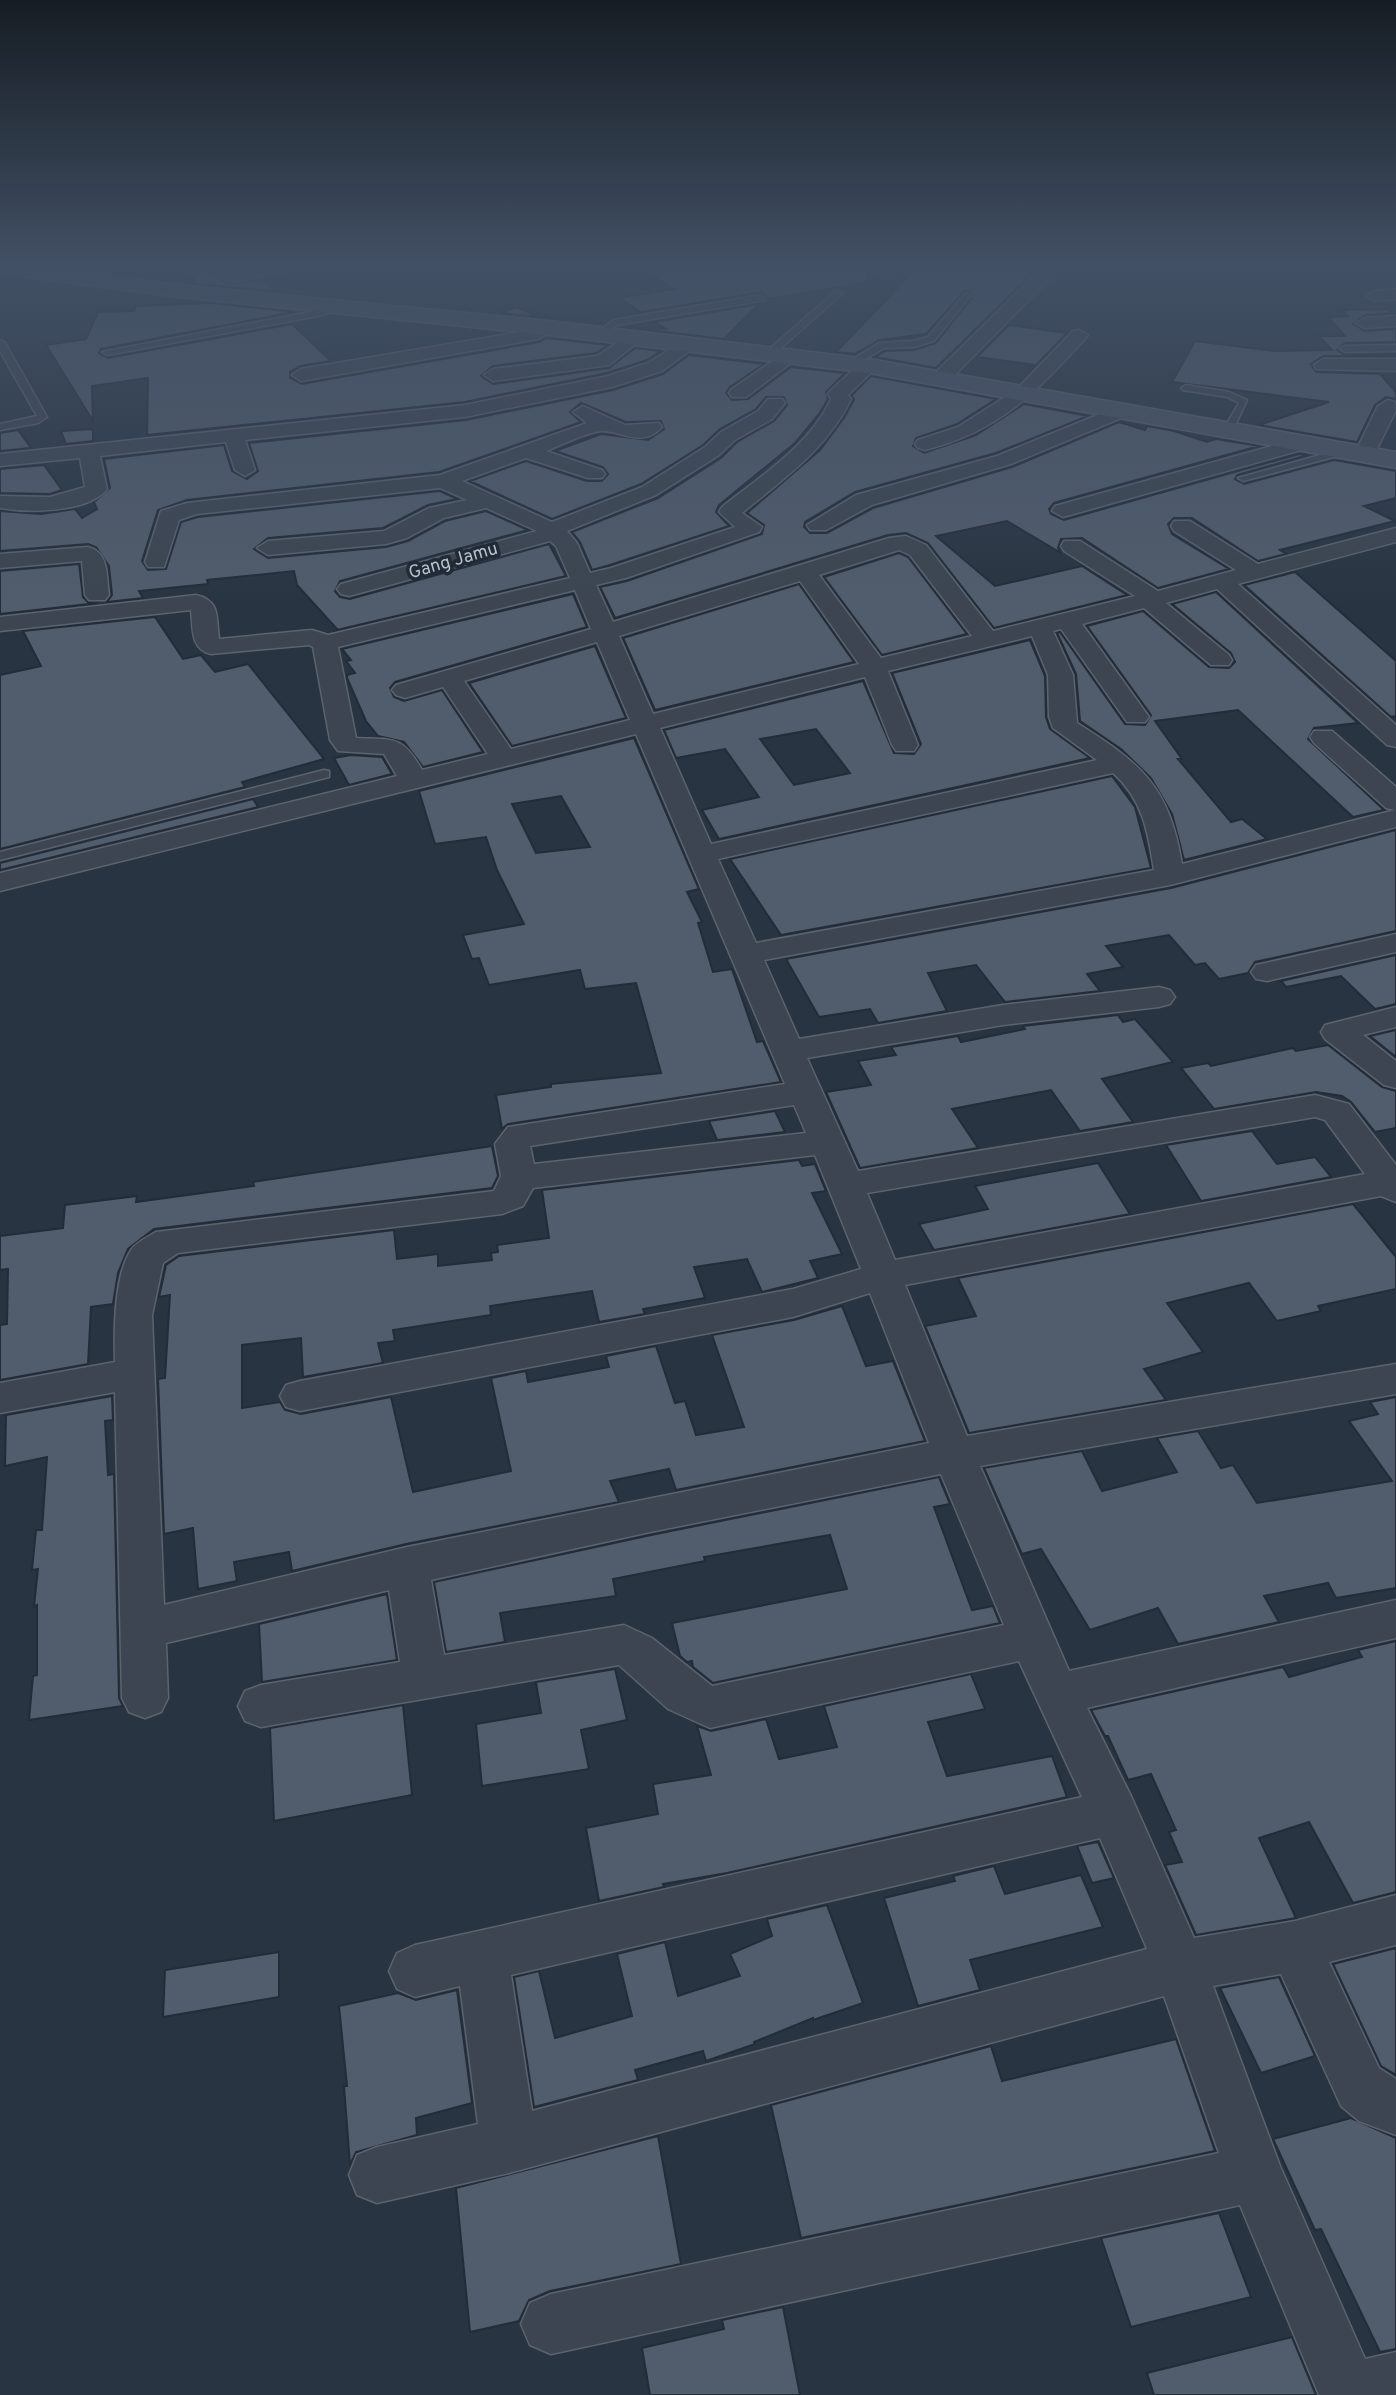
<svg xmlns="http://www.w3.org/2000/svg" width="1396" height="2395" viewBox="0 0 1396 2395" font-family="Overpass,sans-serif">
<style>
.building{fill:#515d6c;stroke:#232c39;stroke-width:2;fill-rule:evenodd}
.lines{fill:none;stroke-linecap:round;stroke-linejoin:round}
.lane-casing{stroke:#5a636e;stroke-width:3}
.street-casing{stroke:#5a636e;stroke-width:3}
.secondary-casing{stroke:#5a636e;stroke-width:3}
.lane{fill:#3c4551;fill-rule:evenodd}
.street{fill:#3c4551;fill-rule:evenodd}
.secondary{fill:#4a5564;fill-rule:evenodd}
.labels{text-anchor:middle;stroke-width:7;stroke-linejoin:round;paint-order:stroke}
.far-street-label{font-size:18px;fill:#b9c1cb;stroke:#212a37}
</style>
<rect width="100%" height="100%" fill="#283441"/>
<g class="building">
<polygon points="182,268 210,268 221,281 236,284 262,279 274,291 198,284"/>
<polygon points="640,268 866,268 867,282 768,299 762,292 641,312 619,298 674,289"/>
<polygon points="917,268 1037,268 936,368 875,357 885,351 914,350 936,343 972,298 968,291 964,291 926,334 879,340 855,354 836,352"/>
<polygon points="212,303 294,312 101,349 99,353 108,358 292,324 331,361 300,366 290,372 290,378 302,384 539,342 546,338 608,345 596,353 493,366 481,376 493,384 609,368 635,348 661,351 647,360 607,373 465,402 147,435 148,378 92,386 93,421 46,345 86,339 98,312 134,311 136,306"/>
<polygon points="759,304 724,339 624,327 666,329 655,322"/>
<polygon points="517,307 534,315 606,323 500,313"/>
<polygon points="1388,309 1393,313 1365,315 1353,324 1365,331 1396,329 1396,342 1345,343 1337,350 1345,355 1396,356 1323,356 1311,364 1316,372 1380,374 1396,392 1396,399 1386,397 1375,405 1357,442 1259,425 1329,402 1172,382 1195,341 1275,351 1332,350 1319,336 1345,336 1328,317 1348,316 1342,310"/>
<polygon points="1009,325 1067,333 1036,365 977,357"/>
<polygon points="689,355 764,364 730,387 726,393 732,400 748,399 791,367 845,373 826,392 828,399 819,414 795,443 719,505 716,512 729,526 610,565 592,570 580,542 572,532 658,498 721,458 737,442 774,421 787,405 784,397 766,397 756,409 720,429 703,445 641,484 552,519 470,481 526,461 587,481 602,481 608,474 603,467 555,451 601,434 648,440 664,429 661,421 626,422 581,403 570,412 581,422 439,472 187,500 158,510 142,561 148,570 166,569 181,522 198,517 440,491 457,499 428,505 383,528 268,538 254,549 268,558 386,547 408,541 445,521 486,511 528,530 340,581 335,591 340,597 350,599 549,544 566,576 333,631 338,630 297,585 294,571 207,580 208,584 139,591 143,598 107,602 112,595 109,566 96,547 88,544 0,551 0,511 41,514 75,509 82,518 97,509 94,502 110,488 104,459 224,445 232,471 247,479 258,471 249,443 466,420 613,390 663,374"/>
<polygon points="871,376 996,399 957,424 916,438 913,446 924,453 976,435 1024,404 1088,416 996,453 855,492 805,522 804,527 810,533 827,533 873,508 1012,467 1119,422 1145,430 1147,426 1174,431 1207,442 1216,439 1259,446 1054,503 1049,509 1051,514 1064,520 1299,454 1308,455 1237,475 1235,479 1244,484 1334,460 1396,471 1396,498 1364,506 1395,521 1280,550 1286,554 1258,561 1192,518 1174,518 1168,524 1172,534 1229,569 1158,588 1082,538 1061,539 1058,548 1061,553 1007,521 936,536 995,586 1082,566 1127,595 994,628 928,543 906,533 888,535 615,618 600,587 627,581 762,534 764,525 747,513 820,450 844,418 854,400 852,395"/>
<polygon points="93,429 93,441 66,444 61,431"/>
<polygon points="18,430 31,448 0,451 0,433"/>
<polygon points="44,465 62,490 50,494 0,493 0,469"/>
<polygon points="899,553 908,557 967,634 882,655 824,577"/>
<polygon points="79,564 83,597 89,603 98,603 0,614 0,571"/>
<polygon points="1295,572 1396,661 1396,716 1391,717 1244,585"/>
<polygon points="799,584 854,662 655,710 623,638"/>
<polygon points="1216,592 1358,723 1314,728 1308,739 1384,810 1353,817 1238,710 1155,721 1182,759 1178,759 1231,822 1242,819 1267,839 1184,860 1172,814 1151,778 1121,749 1080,721 1076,674 1057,633 1060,632 1125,724 1145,725 1151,715 1087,626 1143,611 1209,667 1229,668 1235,662 1231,653 1172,604"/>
<polygon points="573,594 587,627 395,682 390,688 394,697 404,701 442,690 483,752 423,767 404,742 378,736 366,721 347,678 347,675 355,673 346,661 351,660 342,649"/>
<polygon points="155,617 183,659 201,655 215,672 248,664 324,759 242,782 245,787 0,849 0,675 41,666 23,631"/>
<path d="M1030,640L1045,676L1046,717L1050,729L1090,758L719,839L702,810L759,797L725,749L676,758L664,730L863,681L894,753L914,754L921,744L892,673ZM816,729L850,773L794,785L760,739Z"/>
<polygon points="595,646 626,718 512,746 469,683"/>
<path d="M634,738L699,889L687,892L702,922L698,923L713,972L732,969L757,1042L763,1041L781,1082L508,1124L502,1129L496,1095L551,1087V1084L661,1073L636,983L585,989L580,970L489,985L479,958L472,959L463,935L524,924L497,870L486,837L435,844L419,791ZM561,796L590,847L536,853L512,804Z"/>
<polygon points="351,755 382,757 392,774 349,785 334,758"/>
<polygon points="1112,776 1135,807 1151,868 781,935 730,859"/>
<polygon points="253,799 258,807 0,870 0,863"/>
<polygon points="1396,830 1396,931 1255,962 1248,973 1219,979 1205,963 1195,965 1169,935 1106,946 1123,967 1087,974 1100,991 1005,1002 976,965 928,973 947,1011 878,1023 870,1009 819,1017 786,959 1171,888"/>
<polygon points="1396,955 1396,1004 1375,1009 1341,976 1286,987 1281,981"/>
<polygon points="1118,1015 1123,1022 1135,1019 1173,1062 1102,1079 1133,1122 1080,1131 1051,1090 952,1109 978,1148 860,1168 826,1092 871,1085 858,1061 896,1055 891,1047 958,1036 961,1042 1025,1029 1023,1026"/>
<polygon points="1396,1030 1396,1057 1370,1036"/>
<polygon points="1328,1045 1382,1087 1396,1091 1396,1128 1375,1132 1351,1102 1342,1096 1316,1092 1214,1109 1181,1068 1208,1063 1211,1066 1293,1048 1296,1051"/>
<polygon points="775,1111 785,1132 717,1140 709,1121"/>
<polygon points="1252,1131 1277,1164 1315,1157 1331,1177 1201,1201 1166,1145"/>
<polygon points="492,1146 498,1176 492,1188 154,1229 128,1249 118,1273 113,1304 91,1307 88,1364 0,1380 0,1325 7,1324 8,1269 0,1270 0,1236 63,1228 65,1205 137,1196 136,1202 254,1186 253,1182"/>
<polygon points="799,1160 802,1166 815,1164 826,1191 812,1193 842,1254 810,1261 818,1278 762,1292 747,1259 694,1267 705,1298 643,1309 645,1314 599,1322 592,1291 490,1306 491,1315 393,1330 395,1341 378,1343 383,1363 303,1377 301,1338 242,1345 242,1408 280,1402 285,1410 301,1414 391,1397 413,1492 511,1471 491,1378 526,1371 528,1382 609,1367 606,1356 656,1346 675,1403 685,1401 696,1435 744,1427 712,1335 794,1320 842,1306 866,1366 893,1361 925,1441 676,1490 669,1469 610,1481 619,1502 406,1544 292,1571 289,1552 234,1562 237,1581 198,1589 193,1528 164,1534 158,1379 165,1378 170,1295 159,1297 166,1265 179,1256 394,1230 397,1259 438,1254 438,1266 492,1260 491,1253 498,1252 497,1245 549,1238 542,1190"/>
<polygon points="1098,1163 1130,1214 934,1250 919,1224 988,1209 975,1186"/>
<polygon points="1353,1204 1396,1257 1396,1289 1318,1306 1321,1311 1277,1321 1249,1283 1167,1303 1203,1352 1144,1369 1166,1400 969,1433 925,1326 976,1316 958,1278"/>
<polygon points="112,1396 113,1420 105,1421 108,1475 114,1474 119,1698 123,1706 29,1720 33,1676 37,1675 37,1605 34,1606 38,1569 32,1570 36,1530 42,1530 47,1457 5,1466 6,1415"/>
<polygon points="1396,1397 1396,1588 1336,1598 1328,1583 1264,1596 1279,1622 1178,1644 1158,1608 1090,1630 1041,1549 1022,1554 984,1468 1082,1451 1102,1491 1177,1472 1157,1438 1198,1431 1221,1468 1233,1465 1257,1503 1392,1481 1349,1421 1378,1414 1370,1402"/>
<polygon points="939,1477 950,1504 934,1507 972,1610 993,1606 1000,1623 713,1683 693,1667 692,1661 687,1662 680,1656 672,1623 847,1589 830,1535 704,1557 705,1561 613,1579 616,1596 500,1613 505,1642 446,1652 434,1582 651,1535"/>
<polygon points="387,1594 397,1660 262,1682 259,1624"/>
<polygon points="1396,1641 1396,1892 1353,1903 1309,1822 1259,1838 1296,1918 1196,1935 1165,1865 1182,1862 1169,1832 1176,1830 1151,1774 1128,1780 1108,1736 1105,1736 1091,1710 1283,1667 1289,1677 1362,1657 1358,1650"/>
<polygon points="615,1669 627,1720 581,1730 589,1769 482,1786 476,1724 541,1713 536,1682"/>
<polygon points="971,1674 985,1709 928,1722 947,1776 1052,1756 1067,1797 727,1873 663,1884 664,1887 599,1901 586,1828 658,1814 653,1784 711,1775 697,1726 711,1731 766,1719 779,1759 837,1747 824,1706"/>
<polygon points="403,1705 412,1795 274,1821 270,1728"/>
<polygon points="1098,1842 1114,1878 1092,1883 1077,1846"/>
<polygon points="994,1866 1005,1894 1081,1875 1103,1927 970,1960 980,1990 918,2006 884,1898 955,1881 953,1876"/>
<polygon points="827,1905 863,2003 813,2020 813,2018 754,2042 755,2044 706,2061 703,2051 635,2070 638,2080 534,2107 514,1977 539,1971 555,2038 632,2016 617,1954 665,1942 678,1996 740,1976 730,1954 772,1936 767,1919"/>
<polygon points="1396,1948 1396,2075 1381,2066 1333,1964"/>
<polygon points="279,1952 279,1997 163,2017 165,1970"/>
<polygon points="1279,1977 1315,2056 1261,2073 1220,1988"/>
<polygon points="457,1990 472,2103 416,2118 417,2135 356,2152 350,2165 344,2086 347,2086 339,2006 398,1993 416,2000"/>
<polygon points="1176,2039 1215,2151 801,2238 771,2105 991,2046 1002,2081"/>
<polygon points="1351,2118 1396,2138 1396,2349 1380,2352 1321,2229 1315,2230 1273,2139"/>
<polygon points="658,2136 681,2264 550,2291 529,2300 519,2321 470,2332 456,2188"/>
<polygon points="1219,2213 1251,2297 1131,2327 1101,2238"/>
<polygon points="783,2307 800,2395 650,2395 642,2348 724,2329 722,2320"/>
<polygon points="1292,2337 1316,2395 1154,2395 1147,2373"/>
</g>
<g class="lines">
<defs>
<g id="lane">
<polygon points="213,268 222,268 228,275 236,275 282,268 303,268 236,281 223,279"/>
<polygon points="872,268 883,268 895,276 888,278"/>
<polygon points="836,291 843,293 773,355 767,355 767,351"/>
<polygon points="966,293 970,296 934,341 914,347 884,348 855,365 847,363 879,343 913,341 928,337"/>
<polygon points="762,295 765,300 617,325 602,336 595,334 614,320"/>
<polygon points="333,303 336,308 323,315 107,355 102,352 320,310"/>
<polygon points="0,340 5,343 47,417 38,423 0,430 0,424 37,416 0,351"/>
<polygon points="1396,345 1396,351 1345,352 1340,349 1345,346"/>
<polygon points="1186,385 1229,392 1247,400 1232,432 1223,430 1239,403 1227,397 1183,390 1181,388"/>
<polygon points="1345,448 1350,451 1349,453 1243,481 1238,478"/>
<polygon points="324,770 329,771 329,777 0,860 0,852"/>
</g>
<g id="street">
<polygon points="1042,268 1060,268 947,383 933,383 931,379 933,375"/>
<polygon points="1396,289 1396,299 1375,301 1366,296 1375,291"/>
<polygon points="1396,316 1396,326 1365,328 1356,323 1365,318"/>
<polygon points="548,323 557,328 538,339 301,381 292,375 301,369 532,330"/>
<path d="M1079,330L1088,335L1085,339C1035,393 1000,431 925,450L918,448L915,444L918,440L958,427L1016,390L1073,331Z"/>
<polygon points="632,333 641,338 638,342 609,365 493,381 484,375 493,369 597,356"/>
<path d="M687,339L696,344L693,348L662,371L612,387L465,417L245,440L255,470L245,476L235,470L226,442L100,456L107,489C88,513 28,513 0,508V496L50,497L85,487L80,458L0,466V454L465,405L608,376L648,363Z"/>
<polygon points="790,349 799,355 796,359 746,397 732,397 729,393 732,389"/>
<polygon points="1323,359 1396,359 1396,371 1316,369 1314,365"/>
<path d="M869,360L878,366L848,395L851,399C829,447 782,480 742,513L762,527L759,532L626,578L596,585L613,622L889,538L906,536L926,545L993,631L1135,596L1064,551L1061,546L1064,541H1080L1158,591L1236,570L1174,531L1171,526L1174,521H1190L1258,564L1396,528V542L1238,584L1396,725V747L1387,745L1217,589L1166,603L1229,655L1232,660L1229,665H1211L1144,608L1082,624L1149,717L1145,722H1127L1061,629L1053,631L1073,675L1077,723C1142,764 1169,786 1182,864L1395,810L1386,808L1314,743L1310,737L1314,731H1332L1396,787V827L1170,885L764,960L799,1039L1003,1005L1159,987L1170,990L1175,997L1170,1004L1159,1007L1003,1025L807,1058L858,1171L1315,1095L1349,1104L1396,1165V1202L1381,1196L905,1285L967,1436L1396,1364V1394L980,1466L1069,1671L1396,1600V1638L1087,1708L1131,1796L1194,1938L1295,1921L1396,1895V1945L1329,1962L1379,2068L1396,2079V2135L1359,2121L1341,2106L1281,1974L1213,1986L1280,2166L1365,2359L1396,2352V2395H1319L1240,2205L551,2354L530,2345L521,2324L530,2303L551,2294L1219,2153L1164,1996L509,2173L377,2203L357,2195L349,2175L357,2155L377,2147L478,2124L460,1986L415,1997L397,1989L389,1971L397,1953L415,1945L1082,1797L1019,1661L710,1728L668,1709L619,1665L261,1727L245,1721L238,1706L245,1691L261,1685L400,1662L389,1590L166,1643L168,1698L161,1712L145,1718L129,1712L122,1698L115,1392L0,1413V1383L115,1362C114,1333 114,1275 131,1250C136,1242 148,1237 156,1232L494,1191L501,1176L495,1144L508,1127L785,1084L636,734L0,891V873L397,776L384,754L338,751L330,740L313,647L309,645L211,654C190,649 193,628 191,610L0,631V617L196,595C221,601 216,617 219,639L312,630L328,635L570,578L556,546L550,541L349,596L341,594L337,589L341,584L537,531L486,508L444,518L407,538L386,544L268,555L257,548L268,541L384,531L429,508L467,500L440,488L197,514L179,520L164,567H148L145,562L161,511L187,503L440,475L587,423L573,412L583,406L625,425L659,423L662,427C642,449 621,430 601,431C584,433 562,445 546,451L602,470L605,474L602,478H588L526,458L462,481L552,522L642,487L705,447L721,432L758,411L768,399H782L785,403L772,419L735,440L719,455L656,495L567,531L577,543L590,573L611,568L735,527L719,512L722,507C761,476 810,445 831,399L828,394L831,390L862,362ZM899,550L910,555L972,636L881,658L819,575ZM800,581L859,664L653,714L619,636ZM575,590L591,629L396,685L392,690L396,695L405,698L443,687L488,754L422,770C402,734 392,740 356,738L338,647ZM1032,636L1048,675L1049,717L1053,728L1097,760L711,844L660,728L865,677L892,745L896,751H914L918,745L888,671ZM597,642L630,720L511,749L464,681ZM1113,773C1143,800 1148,832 1154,870L756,943L718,859ZM794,1105L806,1133L534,1164L530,1146ZM1315,1117L1325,1120L1365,1174L895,1260L867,1193ZM815,1155L861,1269L793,1289L300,1381L286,1385L280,1396L286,1407L300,1411L793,1317L870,1293L929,1443L407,1547L164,1605L152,1315L163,1263L178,1253L502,1214L523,1206L533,1188ZM941,1474L1004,1625L712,1686L652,1638L624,1625L444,1655L431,1580L650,1532ZM1100,1838L1147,1949L532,2111L511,1975Z"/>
<polygon points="1388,400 1395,402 1396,410 1374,455 1364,461 1357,459 1354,455 1378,406"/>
<polygon points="1119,406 1129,412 1126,416 1011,464 872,505 826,530 810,530 807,525 856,495 997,456"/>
<polygon points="1301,438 1308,440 1311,444 1308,448 1063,517 1052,511 1055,506"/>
<path d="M88,547C110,553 106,576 109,595L105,600H89L85,595L82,561L0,568V554Z"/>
<polygon points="1396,934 1396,952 1267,981 1256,979 1251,972 1256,965"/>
<polygon points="1396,1007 1396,1027 1363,1035 1396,1061 1396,1088 1384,1085 1325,1039 1321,1032 1325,1025"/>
</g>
<polygon id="secondary" points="0,268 53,268 170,284 548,321 869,359 1396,452 1396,468 869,373 548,335 170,296 6,274 0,273"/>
</defs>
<use href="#lane" class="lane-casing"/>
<use href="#street" class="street-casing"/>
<use href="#secondary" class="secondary-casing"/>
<use href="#lane" class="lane"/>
<use href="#street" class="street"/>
<use href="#secondary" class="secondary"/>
</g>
<linearGradient id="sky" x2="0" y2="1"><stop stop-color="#161d24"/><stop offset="0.44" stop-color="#425065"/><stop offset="1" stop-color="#425065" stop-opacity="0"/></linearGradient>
<rect width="1396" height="604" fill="url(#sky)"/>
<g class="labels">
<g class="far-street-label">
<text transform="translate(453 560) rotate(-16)" y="6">Gang Jamu</text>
</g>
</g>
</svg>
